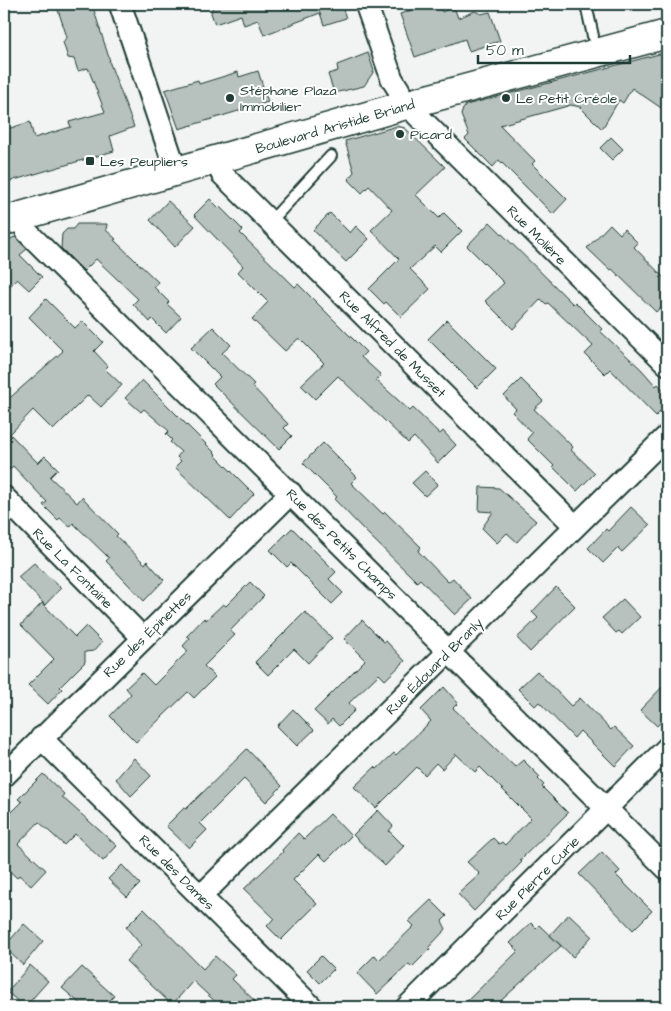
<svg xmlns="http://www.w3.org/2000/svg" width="671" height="1011" viewBox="0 0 671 1011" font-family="'Architects Daughter',sans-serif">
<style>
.building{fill:#b7c1bd;stroke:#1f3d34}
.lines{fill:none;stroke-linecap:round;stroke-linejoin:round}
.lane-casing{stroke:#1f3d34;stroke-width:14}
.street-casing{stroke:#1f3d34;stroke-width:25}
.secondary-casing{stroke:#1f3d34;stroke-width:31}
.lane{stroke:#fff;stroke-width:10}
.street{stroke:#fff;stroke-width:21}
.secondary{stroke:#fff;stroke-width:28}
.poi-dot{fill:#1f3d34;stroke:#fff;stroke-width:2}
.labels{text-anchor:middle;stroke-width:4;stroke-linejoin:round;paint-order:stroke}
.poi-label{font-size:14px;fill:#1f3d34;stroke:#fff;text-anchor:start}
.street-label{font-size:14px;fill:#1f3d34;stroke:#fff}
</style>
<rect width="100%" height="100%" fill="#f2f3f3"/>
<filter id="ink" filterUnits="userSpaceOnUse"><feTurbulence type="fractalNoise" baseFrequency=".02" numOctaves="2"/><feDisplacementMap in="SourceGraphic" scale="10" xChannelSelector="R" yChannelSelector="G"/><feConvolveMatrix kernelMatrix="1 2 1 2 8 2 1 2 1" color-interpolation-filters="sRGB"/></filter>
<g filter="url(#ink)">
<g class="building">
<polygon points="56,4 92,4 110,61 109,61 134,127 110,136 114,151 4,183 4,130 30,122 34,138 71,127 69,122 105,112 88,68 78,71 74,59 68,58 63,42 67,37"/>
<polygon points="213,4 341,4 346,18 324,25 320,13 264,35 258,20 244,25 241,15 215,24 211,13"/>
<polygon points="427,5 441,10 442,12 454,7 458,18 475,11 481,14 490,12 500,41 469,51 465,39 415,57 400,14"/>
<polygon points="368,53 374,71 364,86 334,93 328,74 338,71 337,65"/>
<polygon points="659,54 667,55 667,112 632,88 623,103 619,100 602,129 580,107 571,105 500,125 535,161 532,164 567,199 553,214 499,160 493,167 465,139 469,135 461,115 463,109 466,105"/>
<polygon points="258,71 268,102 179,129 165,90 198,80 199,84 238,72 239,77"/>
<polygon points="397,126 405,128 445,167 416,195 439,218 444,213 462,231 441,252 435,246 410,269 430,289 401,317 386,302 384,304 369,289 399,259 371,230 392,210 369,186 362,193 348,179 354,172 345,141"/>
<polygon points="611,137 623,149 612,160 600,148"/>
<polygon points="210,199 219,208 220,207 243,230 240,233 295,287 298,284 366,352 361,357 381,375 376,380 410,411 413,408 440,434 443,431 456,445 438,463 414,437 408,443 338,376 315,399 301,385 324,363 299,338 285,351 252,319 268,302 238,272 243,266 194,215"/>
<polygon points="168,201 195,226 175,247 150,220"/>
<polygon points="330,213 350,233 356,226 369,239 346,262 313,230"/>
<polygon points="490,222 573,304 575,302 602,329 600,331 641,369 656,386 658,384 667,394 667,405 656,416 610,369 605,374 585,354 593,346 548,303 546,304 541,299 513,329 485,301 504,283 467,246"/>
<polygon points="77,224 107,224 106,230 116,239 114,240 158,282 154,287 169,302 167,304 181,317 166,333 152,319 150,322 133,304 138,299 96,259 84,271 61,248 62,234 67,229 73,229"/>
<polygon points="610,224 620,234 624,229 638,243 634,247 667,281 667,301 656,312 612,269 610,270 587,248"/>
<polygon points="15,237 27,249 20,255 42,277 29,290 17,279 4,292 4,239 5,241"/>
<polygon points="46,299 75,328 82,321 103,342 94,351 108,366 105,369 122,385 101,407 88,395 53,430 33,410 10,434 38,463 45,456 58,469 50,477 77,503 82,497 118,534 116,536 145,564 147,561 164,580 144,601 106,561 109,558 73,523 70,527 60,518 58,520 43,505 47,502 13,466 4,475 4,403 63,351 29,317"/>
<polygon points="447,320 496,369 477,388 428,339"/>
<polygon points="213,327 231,345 222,353 254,384 252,386 288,424 284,428 292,436 279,449 213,384 220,377 191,348"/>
<polygon points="521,379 543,401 534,409 573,447 571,450 595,473 577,491 553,467 554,466 527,439 532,433 512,412 516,409 504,396"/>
<polygon points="142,380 216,454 215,455 254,494 230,520 175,467 181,461 177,457 181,452 170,442 172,440 166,434 169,431 144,409 141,412 125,398"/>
<polygon points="323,443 357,477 351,483 383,514 385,512 421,547 418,551 448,582 453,578 472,599 455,615 420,579 417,582 366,532 334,499 337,497 303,463"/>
<polygon points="425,471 438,484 425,496 412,483"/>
<polygon points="480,487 499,488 536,521 517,542 507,533 497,543 482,528 493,512 479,511"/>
<polygon points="631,507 650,525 622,552 618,548 603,563 588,548 606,529 608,531"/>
<polygon points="292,528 336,572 329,579 343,593 332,604 291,563 287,567 270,550"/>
<polygon points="34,563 61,588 45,605 18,577"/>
<polygon points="250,582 264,596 230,631 235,635 204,666 215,677 194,698 188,692 136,742 110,716 131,694 126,688 142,673 154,685 188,651 183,646 190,638 187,636 204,618 206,620 223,604 226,606"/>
<polygon points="556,587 575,606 530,652 517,638 538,618 532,612"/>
<polygon points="623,599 640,617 622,634 619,631 616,633 602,618"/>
<polygon points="42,603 75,637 86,626 102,642 94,651 85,652 85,662 60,687 62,689 48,704 28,685 54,659 21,625"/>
<polygon points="305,612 332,638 308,663 294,649 268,675 255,662"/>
<polygon points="362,620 384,642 386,641 405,661 385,680 379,674 349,703 355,710 339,726 332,719 328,724 314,711 365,660 344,639"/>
<polygon points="537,671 571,706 580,698 611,730 614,727 634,746 615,766 580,731 574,738 539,702 535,706 518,689"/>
<polygon points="667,682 667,715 657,726 640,710"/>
<polygon points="444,687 458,703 453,708 515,767 523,760 540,777 538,779 544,785 542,787 568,813 520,860 522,862 474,911 458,894 480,874 467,862 493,838 499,844 502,842 505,845 531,818 480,767 475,772 456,754 442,769 436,763 425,775 417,767 376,808 354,787 375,767 377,769 394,753 396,755 431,721 421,710"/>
<polygon points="293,709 314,730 297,746 277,726"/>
<polygon points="247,749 282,786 266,802 244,779 200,823 207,830 189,848 166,826 184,808 186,809"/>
<polygon points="134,758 151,776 131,796 116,779"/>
<polygon points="43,774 64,794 62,797 117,846 103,861 75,834 64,845 39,822 18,844 46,870 31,886 19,875 17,878 4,866 4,820 22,802 18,799"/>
<polygon points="378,810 393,826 389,831 404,846 385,866 353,835"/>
<polygon points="330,814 351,836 326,861 319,854 293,880 317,904 281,940 267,926 274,918 244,889 283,852 282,850 298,833 304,839"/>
<polygon points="602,852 620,871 616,875 652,911 633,930 579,874"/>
<polygon points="122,865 140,884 127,897 108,879"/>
<polygon points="431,900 447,916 442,921 446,929 429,947 430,949 412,967 409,964 377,994 357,973 375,955 379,960 414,926 409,921"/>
<polygon points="144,909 203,969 215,956 236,975 232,979 261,1007 221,1007 193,981 172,1005 126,961 141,945 126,927"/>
<polygon points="569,914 592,936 573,957 550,935"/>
<polygon points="531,923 536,928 539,925 561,946 494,1007 461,1007 518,951 510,943"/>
<polygon points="24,924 43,941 23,965 4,947"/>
<polygon points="321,956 334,969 320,983 307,970"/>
<polygon points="30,965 48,981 25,1007 7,992"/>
<polygon points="82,967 114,996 103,1007 84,1007 62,988"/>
</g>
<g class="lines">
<defs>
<g id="lane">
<polyline points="587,9 593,36"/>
<polyline points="270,222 331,156"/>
</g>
<g id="street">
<polyline points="120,4 176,171"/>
<polyline points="366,4 392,79 399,90"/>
<polyline points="409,104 417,115 667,364"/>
<polyline points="217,160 222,174 575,526"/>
<polyline points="20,217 27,232 667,869"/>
<polyline points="4,497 143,638"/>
<polyline points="41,738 312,1007"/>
<polyline points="4,776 291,493"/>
<polyline points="201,896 667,436"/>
<polyline points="407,1007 667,748"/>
</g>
<polyline id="secondary" points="4,221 409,104 667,34"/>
</defs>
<use href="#lane" class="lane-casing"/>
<use href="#street" class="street-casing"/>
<use href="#secondary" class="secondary-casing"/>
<use href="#lane" class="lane"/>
<use href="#street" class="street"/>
<use href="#secondary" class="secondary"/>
</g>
</g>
<g class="poi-dot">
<circle cx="230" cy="98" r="5"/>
<circle cx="506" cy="98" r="5"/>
<circle cx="400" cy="134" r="5"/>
<rect x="85" y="156" width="10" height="10" rx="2.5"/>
</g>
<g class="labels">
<g class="poi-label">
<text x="240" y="95">Stéphane Plaza<tspan x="240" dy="16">Immobilier</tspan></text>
<text x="516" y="103">Le Petit Créole</text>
<text x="410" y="139">Picard</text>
<text x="100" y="166">Les Peupliers</text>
</g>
<g class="street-label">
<text transform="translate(335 126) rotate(-16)" y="5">Boulevard Aristide Briand</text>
<text transform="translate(537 235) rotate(45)" y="5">Rue Molière</text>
<text transform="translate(393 344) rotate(45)" y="5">Rue Alfred de Musset</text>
<text transform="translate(342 544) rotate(45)" y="5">Rue des Petits Champs</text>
<text transform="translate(73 568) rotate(45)" y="5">Rue La Fontaine</text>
<text transform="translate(147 634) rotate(-44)" y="5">Rue des Épinettes</text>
<text transform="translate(434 666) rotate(-45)" y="5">Rue Édouard Branly</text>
<text transform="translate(177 872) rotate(45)" y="5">Rue des Dames</text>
<text transform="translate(537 878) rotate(-45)" y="5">Rue Pierre Curie</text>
</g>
</g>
<rect width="671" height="1011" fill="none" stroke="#fff" stroke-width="20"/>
<rect x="10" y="10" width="651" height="991" fill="none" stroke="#1f3d34" stroke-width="2" filter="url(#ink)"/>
<path d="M478 55v8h152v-8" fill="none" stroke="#1f3d34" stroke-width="2.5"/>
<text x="486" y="55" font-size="15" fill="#1f3d34" stroke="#ffffff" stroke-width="4" paint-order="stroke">50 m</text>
</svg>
